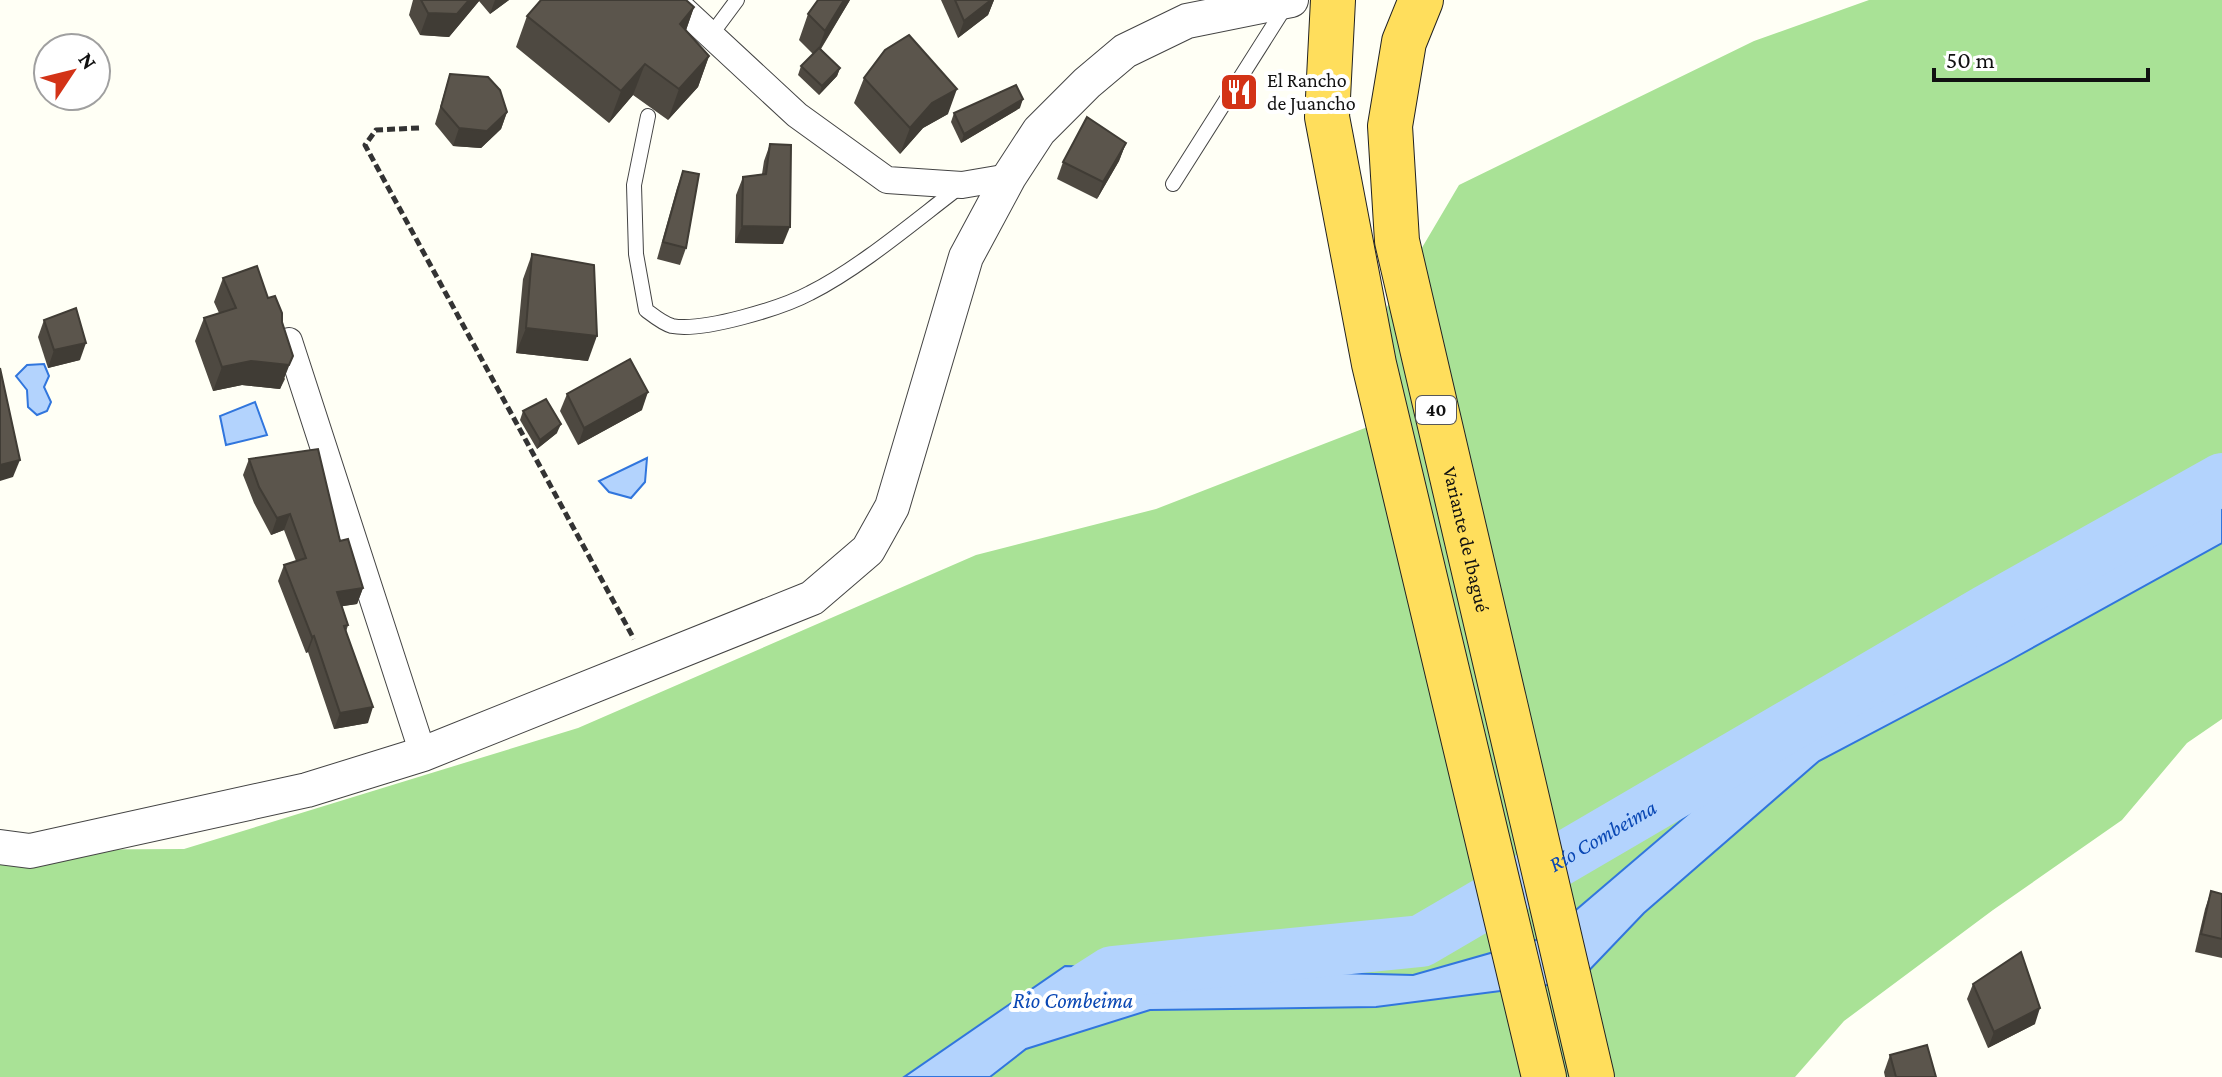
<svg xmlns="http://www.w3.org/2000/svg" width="2222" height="1077" viewBox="0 0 2222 1077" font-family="'Crimson Pro',serif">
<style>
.forest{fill:#a9e296}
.water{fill:#b3d3fd;stroke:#3176dd;stroke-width:2}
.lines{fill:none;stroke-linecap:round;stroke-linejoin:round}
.river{stroke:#b3d3fd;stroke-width:52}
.service-casing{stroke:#444;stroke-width:16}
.minor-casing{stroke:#444;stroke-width:28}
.tertiary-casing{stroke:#444;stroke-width:36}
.trunk-casing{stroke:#222;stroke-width:46}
.path{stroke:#333;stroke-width:5;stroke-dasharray:8 4;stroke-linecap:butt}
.service{stroke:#fff;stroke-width:14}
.minor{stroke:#fff;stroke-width:26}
.tertiary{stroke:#fff;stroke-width:34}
.trunk{stroke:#ffde5c;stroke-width:44}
.wall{fill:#4e4941}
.shaded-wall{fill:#403c35}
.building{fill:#5b554c;stroke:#403c35;stroke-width:2}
.labels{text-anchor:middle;stroke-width:8;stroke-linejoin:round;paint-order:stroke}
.shield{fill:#fff;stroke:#585858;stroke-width:2}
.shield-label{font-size:18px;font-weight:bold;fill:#111}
.poi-label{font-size:20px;fill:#111;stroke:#fff;text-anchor:start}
.street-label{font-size:20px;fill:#111;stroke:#fff}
.water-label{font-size:22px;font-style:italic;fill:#0947b4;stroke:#fff}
</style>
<rect width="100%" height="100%" fill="#fffff5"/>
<polygon class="forest" points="1869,0 2222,0 2222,719 2187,743 2122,820 1993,910 1844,1021 1795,1077 0,1077 0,850 184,849 578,728 976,555 1156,509 1396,416 1387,307 1459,185 1754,41"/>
<g class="water">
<polygon points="44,364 49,376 44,387 51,402 47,411 37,415 28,407 27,390 16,376 27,365"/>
<polygon points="255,402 267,435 226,445 220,416"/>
<polygon points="647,458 645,482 631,498 609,492 599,481"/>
<polygon points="2222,503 2222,543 2007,662 1819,761 1644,913 1579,981 1376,1007 1150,1010 1026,1049 990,1077 904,1077 1065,966 1413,975 1543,938 1693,810 1883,693 2085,583"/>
</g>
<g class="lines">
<path class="river" id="s1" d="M1087,988L1112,972L1421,941L1986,611L2222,479"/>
<defs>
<g id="service">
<polyline points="711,35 737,0"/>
<path d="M648,116L634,185L636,254L646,310C654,316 662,323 672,326C703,332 782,308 810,293C860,268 916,220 961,186"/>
<polyline points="1173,184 1287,4"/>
</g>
<g id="minor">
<polyline points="673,0 797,115 887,180 962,185 1009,177"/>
<polyline points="289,341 423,754"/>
</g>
<polyline id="tertiary" points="0,847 30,851 307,790 423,754 812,598 868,550 892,507 966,257 1009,177 1039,131 1087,83 1125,51 1187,21 1291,0"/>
<g id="trunk">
<polyline points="1333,0 1327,117 1374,364 1544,1077"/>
<path id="s2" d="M1421,0L1404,42L1390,126L1397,241L1592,1077"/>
</g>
</defs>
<use href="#service" class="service-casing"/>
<use href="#minor" class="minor-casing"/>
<use href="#tertiary" class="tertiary-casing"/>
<use href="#trunk" class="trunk-casing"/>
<polyline class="path" points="419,128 376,130 365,145 634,639"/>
<use href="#service" class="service"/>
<use href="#minor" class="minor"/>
<use href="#tertiary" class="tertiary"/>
<use href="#trunk" class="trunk"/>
</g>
<g class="wall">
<polygon points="413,0 509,0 490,14 479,1 449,37 420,35 409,15"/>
<polygon points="850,0 821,49 840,68 837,76 819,95 798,75 801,66 813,54 799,40 808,14"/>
<polygon points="941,0 994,0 988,15 958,38"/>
<polygon points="694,7 686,30 709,56 698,87 668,120 633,95 609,123 516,47 527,16"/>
<polygon points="450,74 507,112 501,129 481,148 453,146 435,124"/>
<polygon points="864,78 948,114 923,128 900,154 854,103"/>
<polygon points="1020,108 961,143 951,122 954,113"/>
<polygon points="1126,143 1119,161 1097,199 1057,179 1063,162"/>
<polygon points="770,144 783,244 735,243 736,195 743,177 762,174 764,161"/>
<polygon points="683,171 686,248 680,265 657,259 677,188"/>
<polygon points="532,254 588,361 516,353 523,279"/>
<polygon points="223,278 285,379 280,389 242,385 213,391 195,341 204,318 219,313 214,302"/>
<polygon points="44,320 80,360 48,368 38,337"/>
<polygon points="567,394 642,410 578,445 560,411"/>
<polygon points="523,411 557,433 537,449 520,420"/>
<polygon points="249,459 340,541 363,588 357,604 342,606 348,625 346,632 368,723 334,729 308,652 306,653 278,581 284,565 296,561 284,530 271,535 254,503 243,475"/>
<polygon points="2211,891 2222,894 2222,958 2195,952 2205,909"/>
<polygon points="1973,984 2035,1024 1988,1048 1967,999"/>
<polygon points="1890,1055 1936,1077 1885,1077 1884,1072"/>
</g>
<g class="shaded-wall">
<polygon points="469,0 480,0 449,37 420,35 428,13"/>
<polygon points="495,0 509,0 490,14"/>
<polygon points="844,0 850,0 816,56 825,31"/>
<polygon points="991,0 994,0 988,15 958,38 964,21"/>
<polygon points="694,7 683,39 680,24"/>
<polygon points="709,56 698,87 668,120 679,89"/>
<polygon points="645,64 633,95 609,123 621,91"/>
<polygon points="840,68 837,76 819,95 822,86"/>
<polygon points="957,89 948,114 923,128 900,154 910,128 932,103"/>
<polygon points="1023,99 1020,108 961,143 964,134"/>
<polygon points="507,112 501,129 481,148 453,146 459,128"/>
<polygon points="1126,143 1119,161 1097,199 1103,182"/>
<polygon points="742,226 790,227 783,244 735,243"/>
<polygon points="526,328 597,336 588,361 516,353"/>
<polygon points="86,343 80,360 48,368 54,350"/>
<polygon points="293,356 280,389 242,385 213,391 222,367 251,361"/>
<polygon points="648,392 642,410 578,445 584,428"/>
<polygon points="561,424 557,433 537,449 540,440"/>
<polygon points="20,460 13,477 0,481 0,465"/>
<polygon points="290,514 284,530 271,535 277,518"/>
<polygon points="363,588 357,604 331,608 337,592"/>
<polygon points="314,636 308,652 306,653 312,637"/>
<polygon points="373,707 368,723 334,729 340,713"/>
<polygon points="2040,1008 2035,1024 1988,1048 1994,1032"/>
</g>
<g class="building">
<polygon points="421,0 469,0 457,14 428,13"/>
<polygon points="541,0 686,0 694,7 680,24 709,56 679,89 645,64 621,91 527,16"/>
<polygon points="818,0 844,0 825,31 808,14"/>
<polygon points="955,0 991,0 964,21"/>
<polygon points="909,35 957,89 932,103 910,128 864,78 885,50"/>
<polygon points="819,48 840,68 822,86 801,66"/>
<polygon points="450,74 488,77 500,90 507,112 487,131 459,128 441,107"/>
<polygon points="1016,85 1023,99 964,134 954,113"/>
<polygon points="1087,117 1126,143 1103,182 1063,162"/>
<polygon points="770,144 791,145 790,227 742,226 743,177 766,174"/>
<polygon points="683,171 699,174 686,248 663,242"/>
<polygon points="532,254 594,265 597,336 526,328"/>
<polygon points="257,266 268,298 275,296 282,313 282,322 293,356 289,365 251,361 222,367 204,318 236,308 223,278"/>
<polygon points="76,308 86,343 54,350 44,320"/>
<polygon points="630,359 648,392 584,428 567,394"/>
<polygon points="0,368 20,460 0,465"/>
<polygon points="546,399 561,424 540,440 523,411"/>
<polygon points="318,449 340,541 348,539 363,588 337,592 348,625 344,626 373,707 340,713 314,636 312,637 284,565 306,558 290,514 277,518 259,487 249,459"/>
<polygon points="2211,891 2222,894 2222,939 2201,934"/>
<polygon points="2021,952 2040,1008 1994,1032 1973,984"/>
<polygon points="1927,1045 1936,1077 1896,1077 1890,1055"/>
</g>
<defs>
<symbol id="restaurant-square" viewBox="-11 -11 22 22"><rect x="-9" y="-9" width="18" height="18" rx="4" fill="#d33317" stroke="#fff"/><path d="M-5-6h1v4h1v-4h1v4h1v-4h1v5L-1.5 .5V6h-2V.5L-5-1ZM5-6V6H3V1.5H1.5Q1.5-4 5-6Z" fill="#fff"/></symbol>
</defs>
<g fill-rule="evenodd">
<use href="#restaurant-square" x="1217" y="70" width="44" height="44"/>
</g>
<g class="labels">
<rect class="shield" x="1416" y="396" width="40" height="28" rx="6"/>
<g class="shield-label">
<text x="1436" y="416">40</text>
</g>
<g class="poi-label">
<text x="1267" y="87">El Rancho<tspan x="1267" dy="23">de Juancho</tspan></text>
</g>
<g class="street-label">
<text dy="7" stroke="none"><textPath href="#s2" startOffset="552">Variante de Ibagué</textPath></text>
</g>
<g class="water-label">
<text dy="8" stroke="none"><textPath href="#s1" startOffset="550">Río Combeima</textPath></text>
<text x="1073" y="1008">Rio Combeima</text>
</g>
</g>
<g transform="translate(72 72) rotate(55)"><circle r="38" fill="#ffffff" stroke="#a0a0a0" stroke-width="2"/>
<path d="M0-6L14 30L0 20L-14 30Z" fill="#d33317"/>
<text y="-12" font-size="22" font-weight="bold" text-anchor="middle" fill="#111111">N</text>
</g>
<path d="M1934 68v12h214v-12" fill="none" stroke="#111111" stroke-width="4"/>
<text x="1946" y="68" font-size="24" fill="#111111" stroke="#ffffff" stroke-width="6" paint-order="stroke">50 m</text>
</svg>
